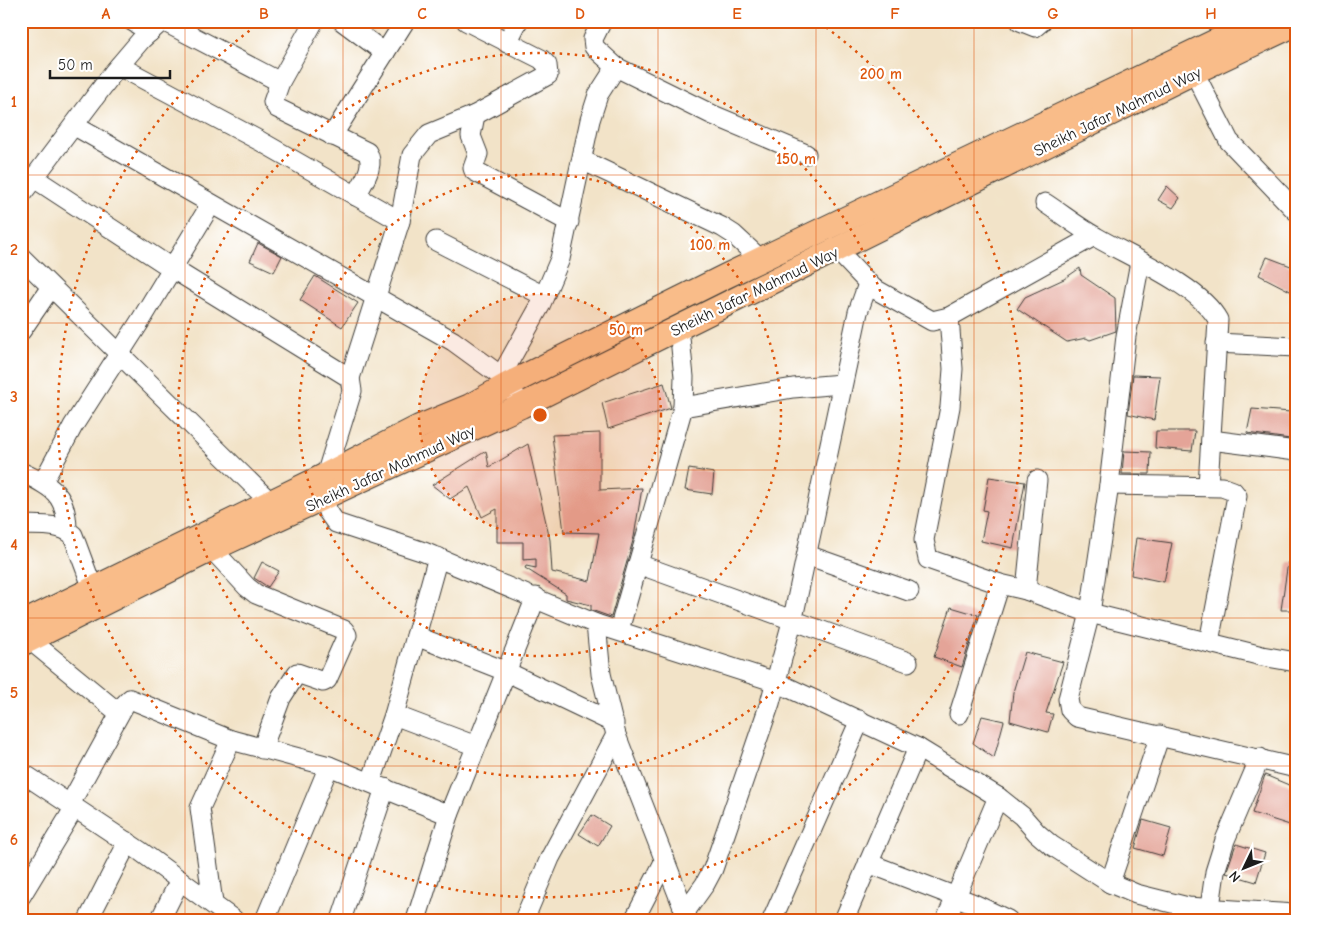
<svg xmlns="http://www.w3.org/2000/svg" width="1317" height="941" viewBox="0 0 1317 941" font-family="'Comic Neue',sans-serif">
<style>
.building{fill:#e4a498}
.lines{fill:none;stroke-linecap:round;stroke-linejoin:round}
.minor-casing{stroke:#3c3a36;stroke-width:21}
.major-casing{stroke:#3c3a36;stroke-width:26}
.minor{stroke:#fff;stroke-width:19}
.major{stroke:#f9bc89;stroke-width:24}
.grid{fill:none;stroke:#de560d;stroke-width:1;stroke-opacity:0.55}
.ring{fill:none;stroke:#de560d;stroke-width:2.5;stroke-dasharray:2.5 5}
.labels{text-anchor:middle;stroke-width:4.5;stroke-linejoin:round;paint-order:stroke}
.street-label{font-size:16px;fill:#1c1c1c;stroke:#fff}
.centre{fill:#de560d;stroke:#fff;stroke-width:2.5}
.ring-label{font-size:15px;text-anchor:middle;font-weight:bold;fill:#de560d;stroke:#fff;stroke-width:4.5;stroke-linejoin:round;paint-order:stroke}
.neatline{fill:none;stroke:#de560d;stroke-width:2}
.grid-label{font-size:16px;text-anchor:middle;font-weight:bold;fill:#de560d}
</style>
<rect width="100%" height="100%" fill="#fff"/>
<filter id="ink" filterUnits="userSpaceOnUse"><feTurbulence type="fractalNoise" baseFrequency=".02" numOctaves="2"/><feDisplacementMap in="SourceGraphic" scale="10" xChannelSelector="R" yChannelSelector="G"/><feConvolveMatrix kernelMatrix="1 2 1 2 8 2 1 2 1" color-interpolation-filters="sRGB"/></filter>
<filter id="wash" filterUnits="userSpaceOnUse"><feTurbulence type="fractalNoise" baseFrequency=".0096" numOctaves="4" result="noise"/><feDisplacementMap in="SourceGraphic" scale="20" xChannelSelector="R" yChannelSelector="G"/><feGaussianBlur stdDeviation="1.12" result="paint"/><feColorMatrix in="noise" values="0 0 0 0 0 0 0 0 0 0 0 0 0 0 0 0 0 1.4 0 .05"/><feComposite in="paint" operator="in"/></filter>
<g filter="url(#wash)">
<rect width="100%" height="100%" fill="#f2e3c8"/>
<g id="blocks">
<g class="building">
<polygon points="1167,186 1180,198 1173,208 1158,200"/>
<polygon points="258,243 282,256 274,272 250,261"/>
<polygon points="1267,257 1296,268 1296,294 1259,275"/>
<polygon points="1080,268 1081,275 1115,298 1116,331 1090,340 1086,338 1067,342 1017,309 1025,297 1064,279"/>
<polygon points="315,276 358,303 342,327 300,300"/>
<polygon points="1133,375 1160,376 1154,420 1128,414"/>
<polygon points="664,383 671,408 608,429 602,403"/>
<polygon points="1252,409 1291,412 1290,439 1247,433"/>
<polygon points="1156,431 1195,431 1192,451 1155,448"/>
<polygon points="600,433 600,490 642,488 634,537 611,617 591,610 591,605 566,599 566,594 525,568 526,566 536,568 536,559 523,560 523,542 497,542 497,509 482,517 469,487 450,499 432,485 486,451 489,467 528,444 550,540 552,572 590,581 599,533 564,532 552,435"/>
<polygon points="1124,451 1151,452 1150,474 1122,474"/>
<polygon points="689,469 714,473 712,494 685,490"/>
<polygon points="989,477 1025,482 1013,548 981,541 987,511 983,510"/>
<polygon points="1136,538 1172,543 1164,582 1131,575"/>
<polygon points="262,562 279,571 268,587 254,578"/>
<polygon points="1288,562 1296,562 1296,610 1281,610"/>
<polygon points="951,607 978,615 962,667 934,657"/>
<polygon points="1025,652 1063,662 1046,713 1053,714 1048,732 1010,721 1013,692"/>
<polygon points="982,716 1004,721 994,758 973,743"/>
<polygon points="1265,775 1296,788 1296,827 1252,813"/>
<polygon points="592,815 610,826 598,846 579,834"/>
<polygon points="1143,820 1171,828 1163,856 1135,848"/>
<polygon points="1236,844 1265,853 1256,882 1226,873"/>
</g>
</g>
</g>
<g filter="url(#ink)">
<use href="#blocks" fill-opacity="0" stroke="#3c3a36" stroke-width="1"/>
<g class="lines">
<defs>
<g id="minor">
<polyline points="132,21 150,32"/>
<polyline points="163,21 280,82"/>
<path d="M314,21L280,82L273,102L277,108L367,152C376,166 363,182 356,196"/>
<polyline points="342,21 385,53"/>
<polyline points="602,21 593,39 594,47 616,67 713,115 806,154"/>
<polyline points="1020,21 1035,27 1042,21"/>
<polyline points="507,43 518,21"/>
<polyline points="119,66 260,141 400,221"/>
<polyline points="1194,72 1229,141 1296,211"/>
<polyline points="475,115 471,136 478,154 473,168 474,171 569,222"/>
<polyline points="75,126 453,341 501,376 509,384 521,406"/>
<polyline points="332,136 405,21"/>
<polyline points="582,160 722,227 733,234 760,259"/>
<polyline points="34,178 173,269 350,378 352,391 326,475"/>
<polyline points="21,195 113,73 141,40 162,21"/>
<path d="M1045,203C1062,214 1078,227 1096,237C1130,257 1200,286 1218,320L1208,486"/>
<polyline points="436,241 544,296"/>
<polyline points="837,250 873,288 932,321 949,317 1094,236"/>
<polyline points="21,257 270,502"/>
<polyline points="1140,262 1126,336 1109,485 1090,613 1068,699 1070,710 1077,717 1296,768"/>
<polyline points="949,317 953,369 950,407 924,540 928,559 1000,584 1026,590 1090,613 1262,656 1296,662"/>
<polyline points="21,331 51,287"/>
<polyline points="1216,343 1296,347"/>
<polyline points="501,376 540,306 560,259 590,120 598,95 616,67"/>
<polyline points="350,378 400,221 412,155 429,134 475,115 548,75 547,65 541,59 466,21"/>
<polyline points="683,407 793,388 842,384"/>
<polyline points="1211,440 1296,451"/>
<path d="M21,472C51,486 67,494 67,530"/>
<polyline points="43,482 73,426 141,320 211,204"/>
<polyline points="1109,485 1222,487 1233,491 1237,496 1209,642"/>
<polyline points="324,499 328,512 336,523 424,552 596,624 601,674 616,735 688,920"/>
<path d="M21,525C39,526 60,523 73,535L93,589"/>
<polyline points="212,549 247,587 256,594 344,630 347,635 327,680 323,682 297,673 281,698 262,749"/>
<polyline points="807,555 909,591"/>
<polyline points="638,564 908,662"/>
<polyline points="1026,590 1037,480"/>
<polyline points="596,624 776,682 918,748 998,797 1022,816 1037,833 1051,845 1110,883 1136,894 1188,907 1296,914"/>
<polyline points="619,630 683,407 684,377 679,328"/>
<polyline points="416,636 505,671 614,723"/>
<polyline points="30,640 119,713"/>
<polyline points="959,714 1000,584"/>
<polyline points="394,715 476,746"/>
<polyline points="21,772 140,851 234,920"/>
<polyline points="371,782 394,715 438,557"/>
<polyline points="70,804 125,704 130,699 231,740 329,766 449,815"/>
<polyline points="868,863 972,903 1008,920"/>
<polyline points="1110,883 1160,735"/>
<polyline points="21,896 75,807"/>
<polyline points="213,903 200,808 231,740"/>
<polyline points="1210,907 1215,872 1225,840 1260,758"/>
<polyline points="685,912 705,884 713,869 770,703 793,618 858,312 868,284"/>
<polyline points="88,920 128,842"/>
<polyline points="160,920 180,880"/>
<polyline points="265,920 329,766"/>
<polyline points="341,920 385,788"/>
<polyline points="416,920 449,815 536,597"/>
<polyline points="524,920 550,858 616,735"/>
<polyline points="634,920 665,860"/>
<polyline points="772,920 860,720"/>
<polyline points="844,920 918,748"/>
<polyline points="946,920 998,797"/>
</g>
<g id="major">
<polyline points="21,624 316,480 419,427 470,406 509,384 726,276 1258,21"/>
<polyline points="21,644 212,549 521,406 1194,72 1296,24"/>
</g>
</defs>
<use href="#minor" class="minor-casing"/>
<use href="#major" class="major-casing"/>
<use href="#minor" class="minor"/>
<use href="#major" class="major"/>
</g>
</g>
<path class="grid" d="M185,21V920M343,21V920M501,21V920M658,21V920M816,21V920M974,21V920M1132,21V920M21,175H1296M21,323H1296M21,470H1296M21,618H1296M21,766H1296"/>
<circle cx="540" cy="415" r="121" fill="#de560d" fill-opacity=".12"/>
<g class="ring">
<circle cx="540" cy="415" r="121"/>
<circle cx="540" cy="415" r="241"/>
<circle cx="540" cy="415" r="362"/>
<path d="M820 23A482 482 0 1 1 260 23"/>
</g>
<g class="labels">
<g class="street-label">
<text transform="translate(1117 111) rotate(-26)" y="6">Sheikh Jafar Mahmud Way</text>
<text transform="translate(754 291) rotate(-26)" y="6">Sheikh Jafar Mahmud Way</text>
<text transform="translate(390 468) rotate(-25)" y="6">Sheikh Jafar Mahmud Way</text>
</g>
</g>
<circle cx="540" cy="415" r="8" class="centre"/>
<g class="ring-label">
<text x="881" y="79">200 m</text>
<text x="796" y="164">150 m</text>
<text x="710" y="250">100 m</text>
<text x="626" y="335">50 m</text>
</g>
<rect width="1317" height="941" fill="none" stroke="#fff" stroke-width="55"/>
<g transform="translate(1244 868) rotate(227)" stroke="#ffffff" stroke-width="4" paint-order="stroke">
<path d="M0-4L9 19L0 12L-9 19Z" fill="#1c1c1c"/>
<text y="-8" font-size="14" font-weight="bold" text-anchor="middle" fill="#1c1c1c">N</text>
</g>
<path d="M50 70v8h120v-8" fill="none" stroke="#1c1c1c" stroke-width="2.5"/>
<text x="58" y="70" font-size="15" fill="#1c1c1c" stroke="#ffffff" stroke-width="4" paint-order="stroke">50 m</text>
<rect x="28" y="28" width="1262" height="886" class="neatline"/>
<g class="grid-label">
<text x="106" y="19">A</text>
<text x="264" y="19">B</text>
<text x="422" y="19">C</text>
<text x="580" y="19">D</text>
<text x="737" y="19">E</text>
<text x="895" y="19">F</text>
<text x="1053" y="19">G</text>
<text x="1211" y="19">H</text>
<text x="14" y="107">1</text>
<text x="14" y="255">2</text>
<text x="14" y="402">3</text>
<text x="14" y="550">4</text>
<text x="14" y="698">5</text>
<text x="14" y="845">6</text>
</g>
</svg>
